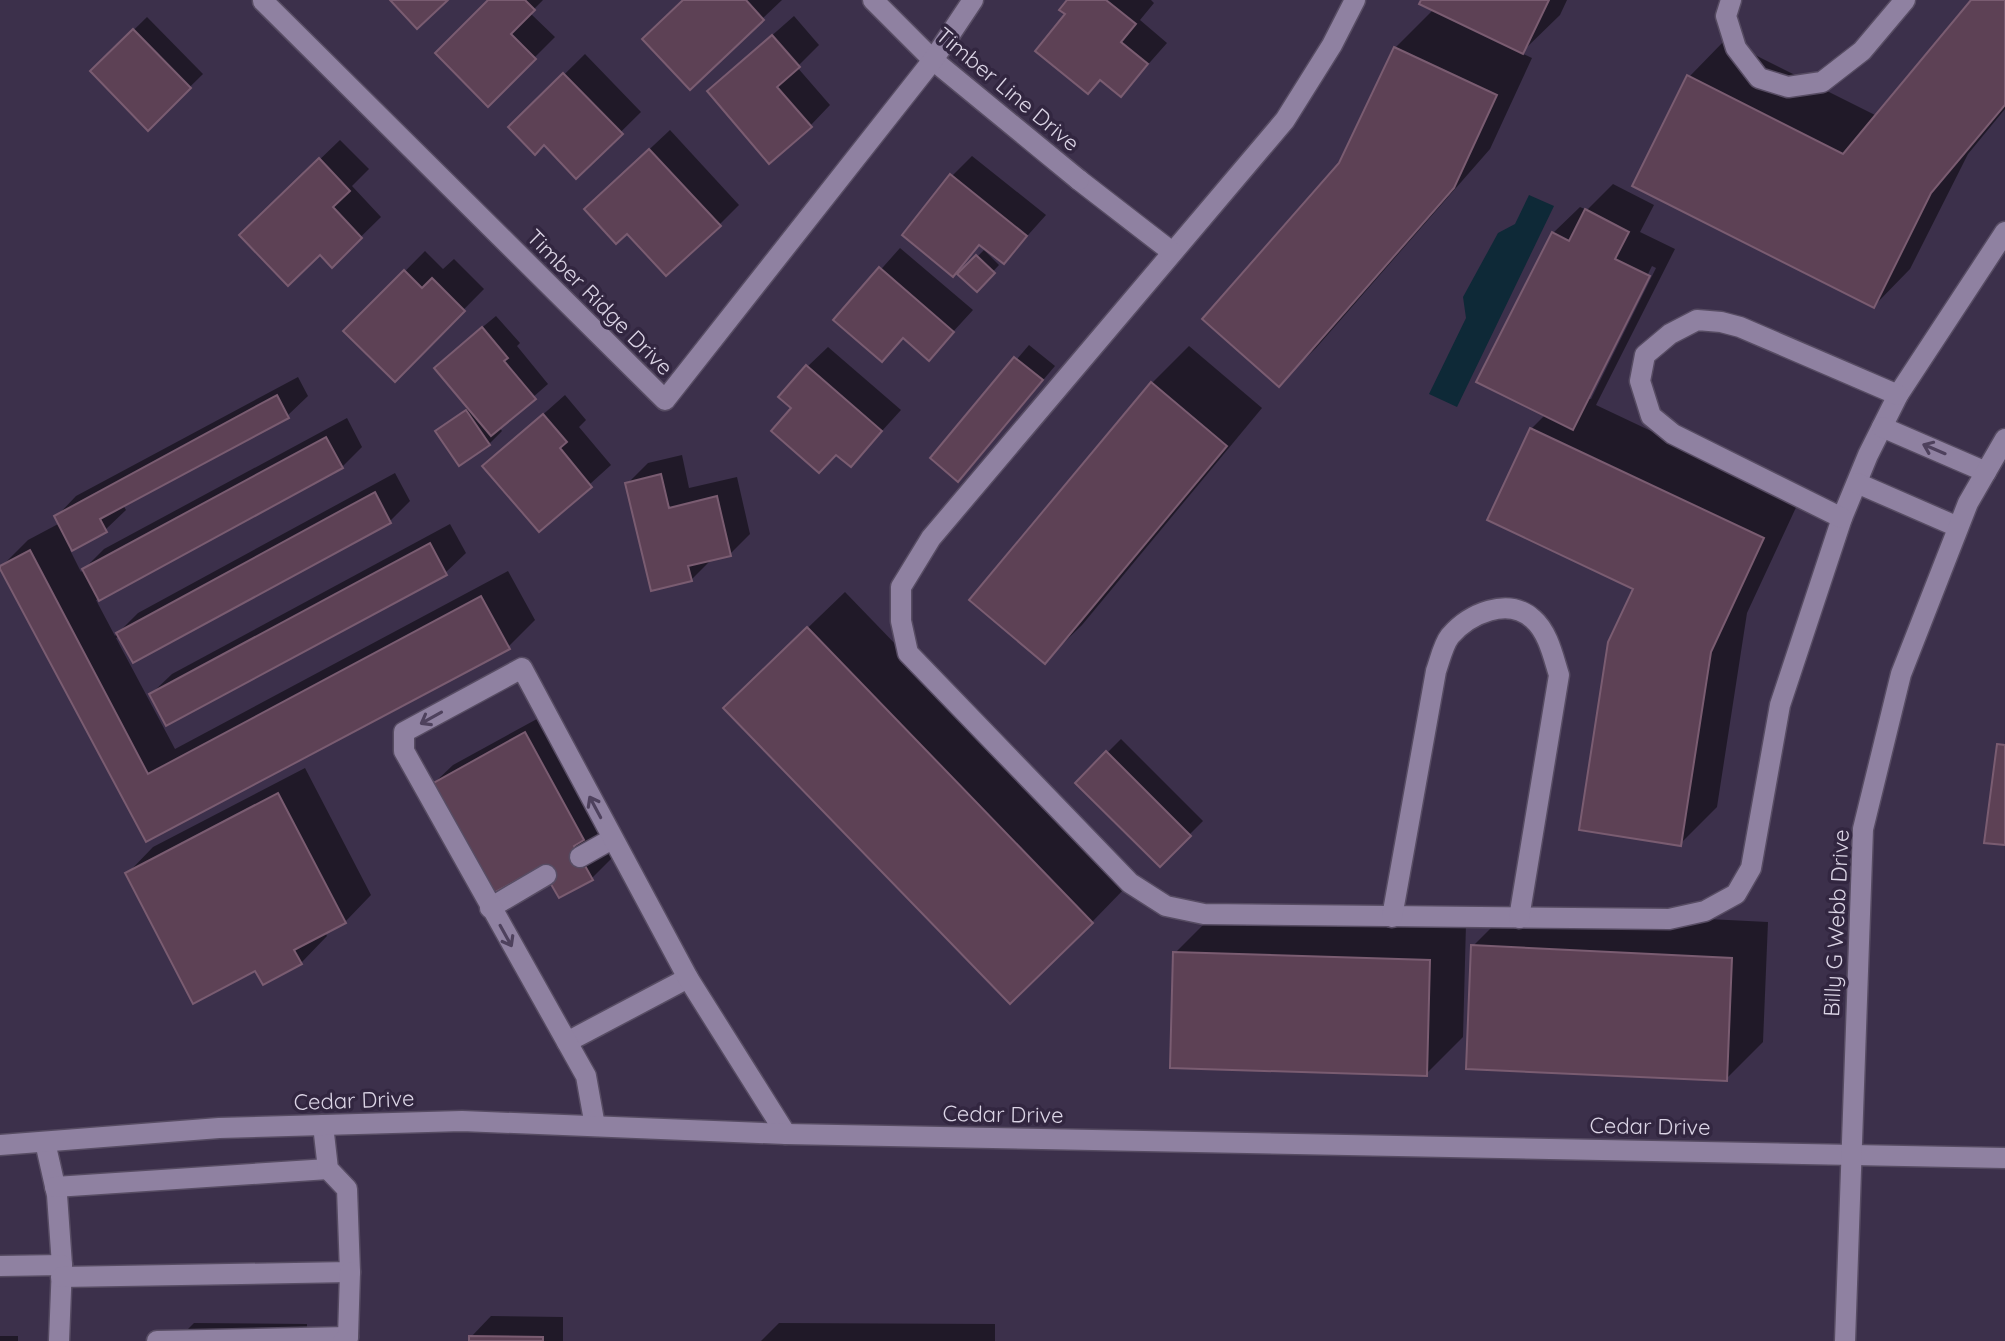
<svg xmlns="http://www.w3.org/2000/svg" width="2005" height="1341" viewBox="0 0 2005 1341" font-family="Quicksand,sans-serif">
<style>
.water{fill:#0e2937}
.shadow{fill:#0007;fill-rule:evenodd}
.building{fill:#5d4155;stroke:#7a5c71;stroke-width:2}
.lines{fill:none;stroke-linecap:round;stroke-linejoin:round}
.service-casing{stroke:#574c63;stroke-width:23}
.minor-casing{stroke:#574c63;stroke-width:23}
.service{stroke:#8f81a1;stroke-width:20}
.minor{stroke:#8f81a1;stroke-width:20}
.oneway{stroke:#4e415d}
.labels{text-anchor:middle;stroke-width:7;stroke-linejoin:round;paint-order:stroke}
.street-label{font-size:22px;fill:#dbd4e5;stroke:#322640}
</style>
<rect width="100%" height="100%" fill="#3c304b"/>
<polygon class="water" points="1529,195 1554,206 1457,407 1429,394 1466,318 1463,297 1498,233 1515,224"/>
<g class="shadow">
<polygon points="491,0 543,0 530,13 555,37 488,104"/>
<polygon points="685,0 782,0 690,87"/>
<polygon points="1070,0 1151,0 1154,3 1140,20 1167,43 1121,95 1067,14"/>
<polygon points="1423,0 1567,0 1560,15 1521,53 1532,58 1490,149 1316,348 1279,384 1341,164 1395,48 1434,9"/>
<polygon points="1974,0 2005,0 2005,109 1968,154 1910,269 1874,306 1689,77 1725,40 1877,116"/>
<polygon points="794,16 819,45 797,67 830,105 810,126 709,91"/>
<polygon points="147,17 203,74 148,128 92,71"/>
<polygon points="585,54 641,112 576,176 544,142 511,127"/>
<polygon points="670,130 739,205 719,225 607,189"/>
<polygon points="340,140 369,169 352,186 381,217 332,265 320,252 262,215"/>
<polygon points="972,156 1046,215 1004,262 981,243 953,274 952,176"/>
<path d="M1613,184L1654,205L1640,232L1675,249L1596,405L1799,501L1747,613L1717,807L1680,844L1636,588L1531,429L1546,414L1553,233L1580,207L1587,210ZM1652,266L1656,268L1591,399H1586Z"/>
<polygon points="900,248 973,310 929,358 904,337 882,359 836,320"/>
<polygon points="984,250 999,265 977,289 960,274"/>
<polygon points="425,251 443,269 454,259 484,289 395,379 346,331"/>
<polygon points="496,316 520,343 517,346 548,384 499,427 502,431 489,444 438,432 469,406 450,354"/>
<polygon points="1029,345 1055,366 958,480 932,458"/>
<polygon points="1189,346 1262,408 1082,625 1045,661 1152,383"/>
<polygon points="828,347 901,410 851,465 793,408 807,367"/>
<polygon points="298,377 308,396 287,416 123,505 126,510 105,530 70,550 81,572 104,549 347,418 362,447 342,467 96,600 115,636 138,613 395,473 410,501 390,521 116,638 175,749 508,571 535,620 508,647 147,840 1,567 28,540 60,523 56,517 76,496"/>
<polygon points="565,395 586,420 579,427 611,465 539,530 485,466"/>
<polygon points="682,455 689,488 737,477 750,534 730,554 712,559 691,580 627,484 648,463"/>
<polygon points="450,524 466,553 445,573 151,694 172,674"/>
<polygon points="845,592 1128,885 1092,922 763,671"/>
<polygon points="546,714 604,819 595,827 612,858 592,878 542,864 432,785 453,765"/>
<polygon points="1121,739 1203,821 1160,864 1077,783"/>
<polygon points="305,768 371,895 345,922 325,932 327,936 301,963 256,969 127,874 153,847"/>
<polygon points="1510,909 1768,922 1763,1042 1726,1079 1473,946"/>
<polygon points="1212,916 1466,924 1463,1037 1426,1074 1175,953"/>
<polygon points="491,1316 563,1317 563,1341 471,1341 471,1337"/>
<polygon points="194,1323 307,1324 307,1341 176,1341"/>
<polygon points="779,1323 995,1324 995,1341 761,1341"/>
<rect x="0" y="1336" width="18" height="5"/>
</g>
<g class="building">
<polygon points="390,0 448,0 417,29"/>
<polygon points="488,0 525,0 535,10 511,34 536,59 488,107 435,53"/>
<polygon points="683,0 746,0 764,20 690,90 642,39"/>
<polygon points="1067,0 1106,0 1136,24 1121,42 1148,64 1121,97 1100,80 1088,94 1035,51 1065,14 1059,10"/>
<polygon points="1421,0 1549,0 1523,54 1419,4"/>
<polygon points="1971,0 2005,0 2005,105 1931,193 1874,308 1632,186 1687,75 1843,154"/>
<polygon points="133,29 191,88 148,131 90,71"/>
<polygon points="772,35 800,67 777,87 812,127 769,164 707,91"/>
<polygon points="1394,47 1497,95 1454,188 1279,387 1202,319 1339,163"/>
<polygon points="563,73 623,134 576,179 544,145 535,155 508,127"/>
<polygon points="649,149 721,226 666,276 627,234 616,244 584,209"/>
<polygon points="319,158 350,191 333,207 362,238 332,268 320,255 288,286 239,235"/>
<polygon points="950,174 1027,236 1004,264 979,245 953,277 902,235"/>
<polygon points="1585,209 1629,232 1615,259 1650,276 1573,430 1476,382 1552,232 1569,241"/>
<polygon points="976,255 995,273 977,292 957,274"/>
<polygon points="879,267 954,332 929,361 903,338 882,362 833,320"/>
<polygon points="404,270 422,288 432,278 465,311 395,382 343,331"/>
<polygon points="482,327 508,358 504,361 536,399 491,436 434,368"/>
<polygon points="1014,357 1043,380 958,482 930,458"/>
<polygon points="806,365 882,431 851,467 836,455 819,473 771,431 791,408 778,397"/>
<polygon points="1151,382 1227,446 1045,664 969,600"/>
<polygon points="277,395 289,418 100,519 107,532 72,551 54,516"/>
<polygon points="466,410 490,445 459,466 435,431"/>
<polygon points="543,414 567,442 560,448 592,487 539,532 482,466"/>
<polygon points="1530,428 1764,538 1711,652 1681,846 1579,830 1608,642 1633,589 1487,520"/>
<polygon points="326,437 343,468 99,601 82,569"/>
<polygon points="661,474 669,508 717,496 731,556 688,566 692,581 651,591 625,483"/>
<polygon points="375,492 391,523 133,663 116,633"/>
<polygon points="430,543 447,575 166,726 149,694"/>
<polygon points="30,550 148,774 481,596 510,649 146,842 0,569 0,566"/>
<polygon points="807,627 1093,923 1010,1004 723,708"/>
<polygon points="525,732 584,840 574,846 593,880 559,898 541,867 490,895 430,785"/>
<polygon points="1997,744 2005,745 2005,845 1984,843"/>
<polygon points="1106,751 1191,836 1160,867 1075,783"/>
<polygon points="278,793 346,923 294,950 302,964 263,985 255,971 193,1004 125,873"/>
<polygon points="1471,945 1732,958 1727,1081 1466,1069"/>
<polygon points="1173,952 1430,960 1427,1076 1170,1068"/>
<polygon points="469,1336 543,1337 543,1341 469,1341"/>
</g>
<g class="lines">
<defs>
<g id="service">
<polyline points="1355,0 1332,45 1285,120 931,538 901,587 901,621 908,653 1130,883 1166,906 1204,914 1669,919 1705,911 1736,894 1751,868 1780,705 1842,518 1868,455 1898,395 2005,232"/>
<polyline points="1731,0 1726,16 1736,48 1759,78 1788,87 1822,82 1862,51 1905,0"/>
<polyline points="1079,180 1172,252"/>
<polyline points="1882,427 1986,472"/>
<polyline points="1857,483 1958,527"/>
<polyline points="1842,518 1673,434 1651,416 1640,381 1645,355 1670,334 1697,320 1721,322 1740,327 1898,395"/>
<polyline points="580,857 612,839"/>
<polyline points="490,908 546,875"/>
<path d="M1392,917L1436,671C1440,660 1443,645 1450,636C1469,614 1508,596 1533,619C1548,632 1553,656 1559,675L1519,918"/>
<polyline points="567,1042 688,978"/>
<polyline points="595,1126 586,1076 404,751 404,732 522,668 688,978 786,1134"/>
<polyline points="45,1142 57,1195 62,1265"/>
<polyline points="55,1187 328,1169"/>
<polyline points="0,1266 62,1265 59,1341"/>
<polyline points="61,1277 350,1272 347,1189 328,1169 323,1125"/>
<polyline points="157,1341 348,1337"/>
<polyline points="343,1341 348,1337 350,1272"/>
</g>
<g id="minor">
<polyline points="873,0 933,60 1079,180"/>
<polyline points="263,1 665,400 933,60 973,0"/>
<polyline points="0,1145 219,1128 462,1121 786,1134 2005,1158"/>
<polyline points="1845,1341 1863,829 1901,674 1968,503 2005,439"/>
</g>
</defs>
<use href="#service" class="service-casing"/>
<use href="#minor" class="minor-casing"/>
<use href="#service" class="service"/>
<use href="#minor" class="minor"/>
</g>
<defs><path id="oneway-shaft" d="M-6 0H5M1.5-3L5.5 0L1.5 3" fill="none" stroke-width="1.6" stroke-linecap="round" stroke-linejoin="round" transform="scale(2)"/></defs>
<g class="oneway">
<use href="#oneway-shaft" transform="translate(1934 449) rotate(-157)"/>
<use href="#oneway-shaft" transform="translate(431 718) rotate(151)"/>
<use href="#oneway-shaft" transform="translate(595 807) rotate(-118)"/>
<use href="#oneway-shaft" transform="translate(506 936) rotate(61)"/>
</g>
<g class="labels">
<g class="street-label">
<text transform="translate(1008 89) rotate(40)" y="8">Timber Line Drive</text>
<text transform="translate(600 302) rotate(45)" y="8">Timber Ridge Drive</text>
<text transform="translate(1836 923) rotate(-87)" y="8">Billy G Webb Drive</text>
<text transform="translate(354 1100) rotate(-2)" y="8">Cedar Drive</text>
<text transform="translate(1003 1114) rotate(1)" y="8">Cedar Drive</text>
<text transform="translate(1650 1126) rotate(1)" y="8">Cedar Drive</text>
</g>
</g>
</svg>
